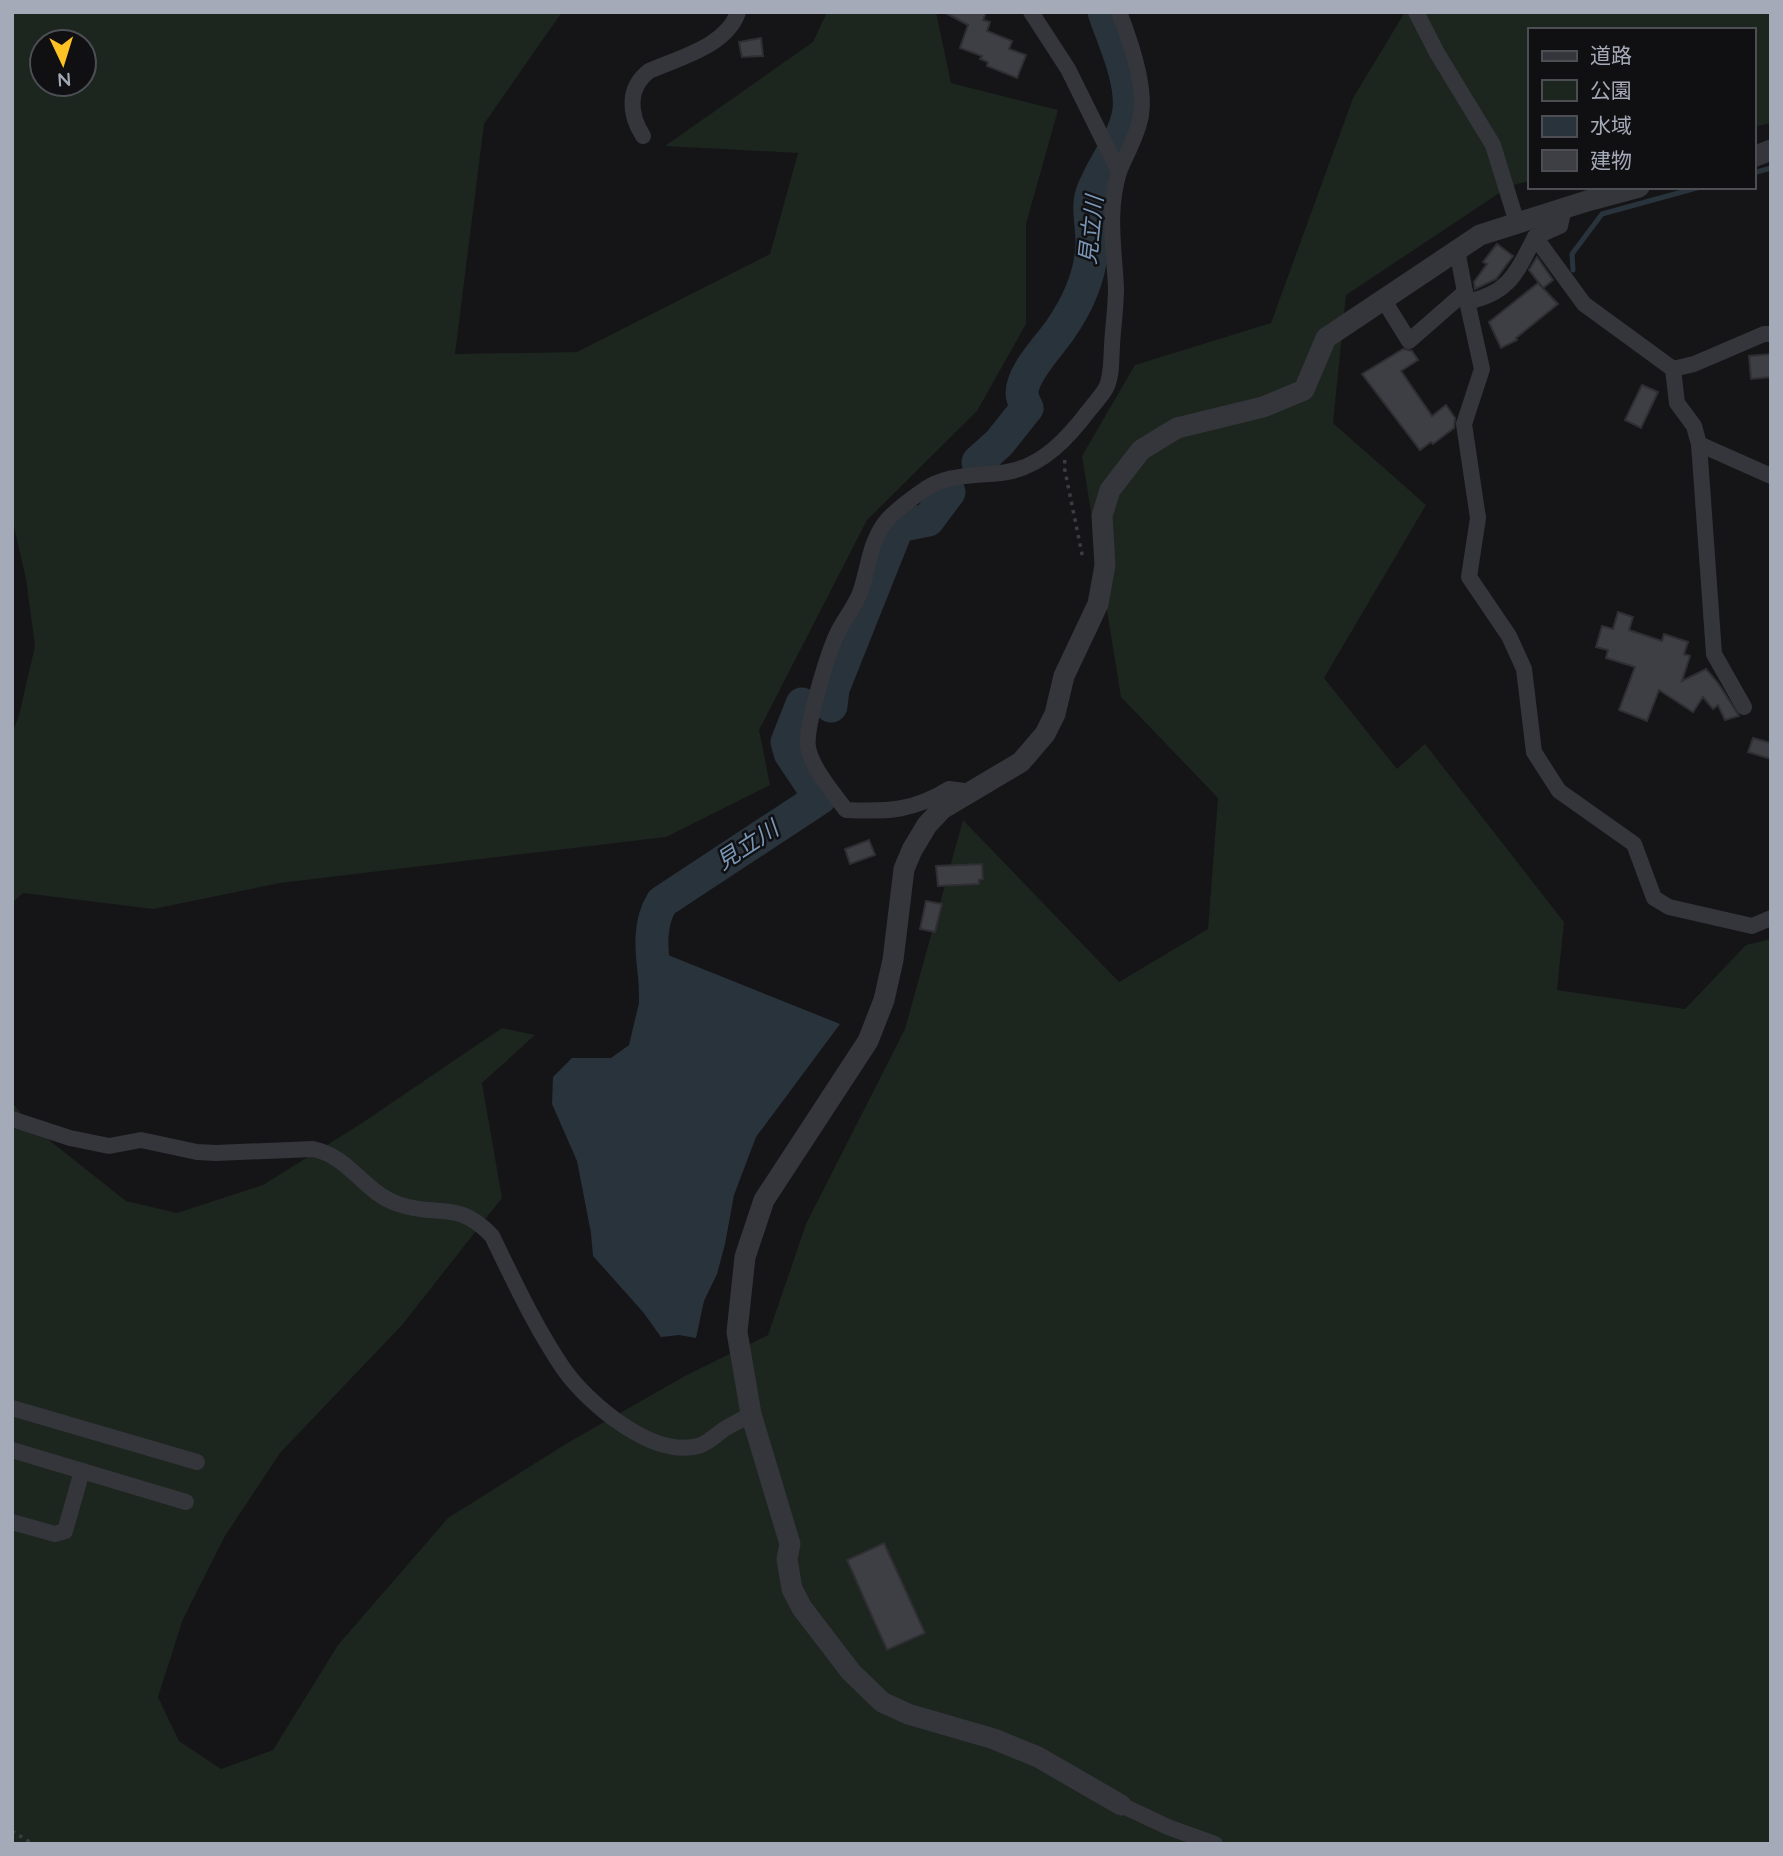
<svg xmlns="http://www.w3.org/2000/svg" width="1783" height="1856" viewBox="0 0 1783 1856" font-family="Quicksand,'Noto Sans JP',sans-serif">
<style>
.green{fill:#1c251e;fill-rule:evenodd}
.water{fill:#29333c}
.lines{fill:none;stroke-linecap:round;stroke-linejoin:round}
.stream{stroke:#29333c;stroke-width:5}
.river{stroke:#29333c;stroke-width:33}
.building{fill:#3e3f44;stroke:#2f2e33;stroke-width:2}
.path{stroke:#3b3d43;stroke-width:3.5;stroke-dasharray:3.5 5;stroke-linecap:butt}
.minor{stroke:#35363c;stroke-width:16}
.tertiary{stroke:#35363c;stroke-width:21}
.labels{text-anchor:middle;stroke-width:5;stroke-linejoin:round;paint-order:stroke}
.water-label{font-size:23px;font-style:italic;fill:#7996b7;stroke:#101012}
</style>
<rect width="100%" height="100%" fill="#151517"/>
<g class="green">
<path d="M12,12H562L484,124L455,354L577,352L770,254L798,153L665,146L813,42L827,12H936L951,83L1058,110L1026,224V324L977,411L867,520L759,730L770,785L666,837L280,883L153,909L23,893L12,903V734L19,715L35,646L26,579L12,518ZM42,42H84V84H42Z"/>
<polygon points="1405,12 1771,12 1771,123 1753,127 1753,30 1529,30 1529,181 1510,186 1346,295 1333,423 1426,505 1324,678 1397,769 1425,744 1564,922 1557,990 1685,1009 1746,945 1771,939 1771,1844 12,1844 12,1102 30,1125 126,1201 177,1213 263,1185 362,1123 502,1028 535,1035 482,1083 502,1198 402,1325 280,1453 225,1536 183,1619 158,1697 179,1741 221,1769 273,1750 338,1645 448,1518 569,1442 685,1376 768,1335 806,1224 905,1029 963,820 1119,982 1208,929 1218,798 1121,697 1082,456 1135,365 1271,323 1353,98"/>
</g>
<polygon class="water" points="638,943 840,1024 756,1137 734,1195 725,1244 717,1274 704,1301 696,1338 679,1335 661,1337 643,1312 593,1256 591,1233 577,1161 552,1104 553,1077 572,1058 611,1058 629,1045 639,1003"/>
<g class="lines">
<g class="stream">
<polyline points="1753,173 1771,168"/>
<polyline points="1573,270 1572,254 1602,214 1700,187"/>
</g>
<g class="river">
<path d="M978,462L999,443L1027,408C1025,404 1022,398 1022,393C1022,373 1049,346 1060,330C1078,304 1092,273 1092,241C1092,225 1087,208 1092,193C1102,165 1125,140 1129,110C1132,78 1114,42 1104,12"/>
<polyline points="831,706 833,689 898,526 928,520 949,492"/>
<path d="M656,989C653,959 646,928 662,902L820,798L790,753L787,742L802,704"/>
</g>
</g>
<g class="building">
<polygon points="944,12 986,12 983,20 990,22 987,31 1012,41 1009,49 1026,55 1017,78 987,66 988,62 980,59 982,56 960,48 968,25"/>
<polygon points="761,38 763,56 742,57 739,42"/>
<polygon points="1497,244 1513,256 1496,279 1475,289 1474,282 1487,264 1483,262"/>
<polygon points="1537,257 1553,280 1543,288 1529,270"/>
<polygon points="1538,283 1558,304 1516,338 1517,340 1501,348 1489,322"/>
<polygon points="1403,349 1412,351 1418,360 1401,371 1432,416 1446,405 1455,418 1454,428 1433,444 1431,442 1420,450 1362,374"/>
<polygon points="1771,354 1771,377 1751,379 1749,356"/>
<polygon points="1642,385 1658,392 1641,428 1625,420"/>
<polygon points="1618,612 1633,617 1629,630 1662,641 1664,634 1688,642 1684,654 1690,656 1682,681 1706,669 1718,683 1739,716 1725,720 1718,705 1713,709 1703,697 1693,712 1659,690 1647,721 1619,710 1635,667 1606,658 1608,650 1596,647 1602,626 1613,629"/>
<polygon points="1753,738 1771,743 1771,759 1748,752"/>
<polygon points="869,840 875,855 850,864 845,849"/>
<polygon points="982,864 983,879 979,880 979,884 938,886 936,866"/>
<polygon points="926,901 942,904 935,932 920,929"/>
<polygon points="884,1543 925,1633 887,1650 847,1560"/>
</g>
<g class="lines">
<g class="path">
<polyline points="1065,460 1064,466 1083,559"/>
<polyline points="12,1831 33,1844"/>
</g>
<g class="minor">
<path d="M1119,12C1130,40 1146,85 1141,115C1138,135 1126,154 1119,172"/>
<polyline points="1416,12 1437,53 1493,145 1517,223"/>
<path d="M643,136C629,114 627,88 649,71C678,58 727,46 738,12"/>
<polyline points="1564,208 1560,226 1535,237 1584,304 1673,369 1677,403 1694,426 1699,444 1714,654 1744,707"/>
<polyline points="1457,250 1465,292"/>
<polyline points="1383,299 1409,341 1465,292 1482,369 1464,424 1478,518 1469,577 1509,636 1524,669 1534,752 1559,791 1634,844 1654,898 1669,907 1752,926 1771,918"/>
<path d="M1467,302C1510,293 1516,273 1535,237"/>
<polyline points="1673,369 1694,364 1764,334 1771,334"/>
<polyline points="1699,444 1771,476"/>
<path d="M972,792L949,789C913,811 888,812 846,810C834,794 811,767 808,747C805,727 829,649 839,630C846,617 855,606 860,593C868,571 869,547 882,527C890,514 908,501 921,492C947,472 977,477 1007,472C1043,466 1069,437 1090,409C1095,403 1102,395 1106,388C1112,376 1111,360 1112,346C1113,327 1116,307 1116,288C1114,248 1107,211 1119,172L1068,69L1031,12"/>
<path d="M12,1119L70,1138L109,1146L141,1140L197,1152L216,1153L313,1149C351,1157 363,1192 398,1204C438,1218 457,1199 492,1236C514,1281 535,1327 563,1368C587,1403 655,1461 701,1445C709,1442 716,1435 723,1430C732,1424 742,1420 751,1414"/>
<polyline points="12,1408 197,1462"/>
<polyline points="12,1450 186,1502"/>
<polyline points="12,1522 55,1534 65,1531 82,1471"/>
<polyline points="1121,1805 1168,1827 1215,1844"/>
</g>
<g class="tertiary">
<polyline points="1753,157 1771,150"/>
<polyline points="1121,1805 1038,1757 994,1739 908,1714 882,1702 851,1672 802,1608 792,1589 787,1559 790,1544 751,1414 737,1332 745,1257 764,1200 868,1041 884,1000 893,960 904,869 912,850 927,825 942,809 1021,762 1045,734 1055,714 1064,676 1098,604 1105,565 1102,516 1110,490 1141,450 1177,428 1263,407 1304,390 1326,338 1480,235 1587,201 1639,187"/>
</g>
</g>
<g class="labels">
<g class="water-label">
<text transform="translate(1091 230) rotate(-84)" y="8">見立川</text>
<text transform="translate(747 845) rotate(-33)" y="8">見立川</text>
</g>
</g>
<rect width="1783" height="1856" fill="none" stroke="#a5aab8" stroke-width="28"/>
<rect x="1528" y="28" width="228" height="161" fill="#101012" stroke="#4c4e54" stroke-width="2"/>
<rect x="1542" y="51" width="35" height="10" fill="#35363c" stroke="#4c4e54" stroke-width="2"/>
<text x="1590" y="63" font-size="21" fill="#a5aab8">道路</text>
<rect x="1542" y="80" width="35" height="21" fill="#1c251e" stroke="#4c4e54" stroke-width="2"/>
<text x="1590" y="98" font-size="21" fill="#a5aab8">公園</text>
<rect x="1542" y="116" width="35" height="21" fill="#29333c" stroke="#4c4e54" stroke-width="2"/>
<text x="1590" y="133" font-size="21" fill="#a5aab8">水域</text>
<rect x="1542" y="150" width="35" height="21" fill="#3e3f44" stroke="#4c4e54" stroke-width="2"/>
<text x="1590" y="168" font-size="21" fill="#a5aab8">建物</text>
<g transform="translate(63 63) rotate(176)"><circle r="33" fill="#101012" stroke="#4c4e54" stroke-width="2"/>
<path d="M0-5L12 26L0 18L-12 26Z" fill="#ffc224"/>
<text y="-10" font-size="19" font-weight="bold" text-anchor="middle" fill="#a5aab8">N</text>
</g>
</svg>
